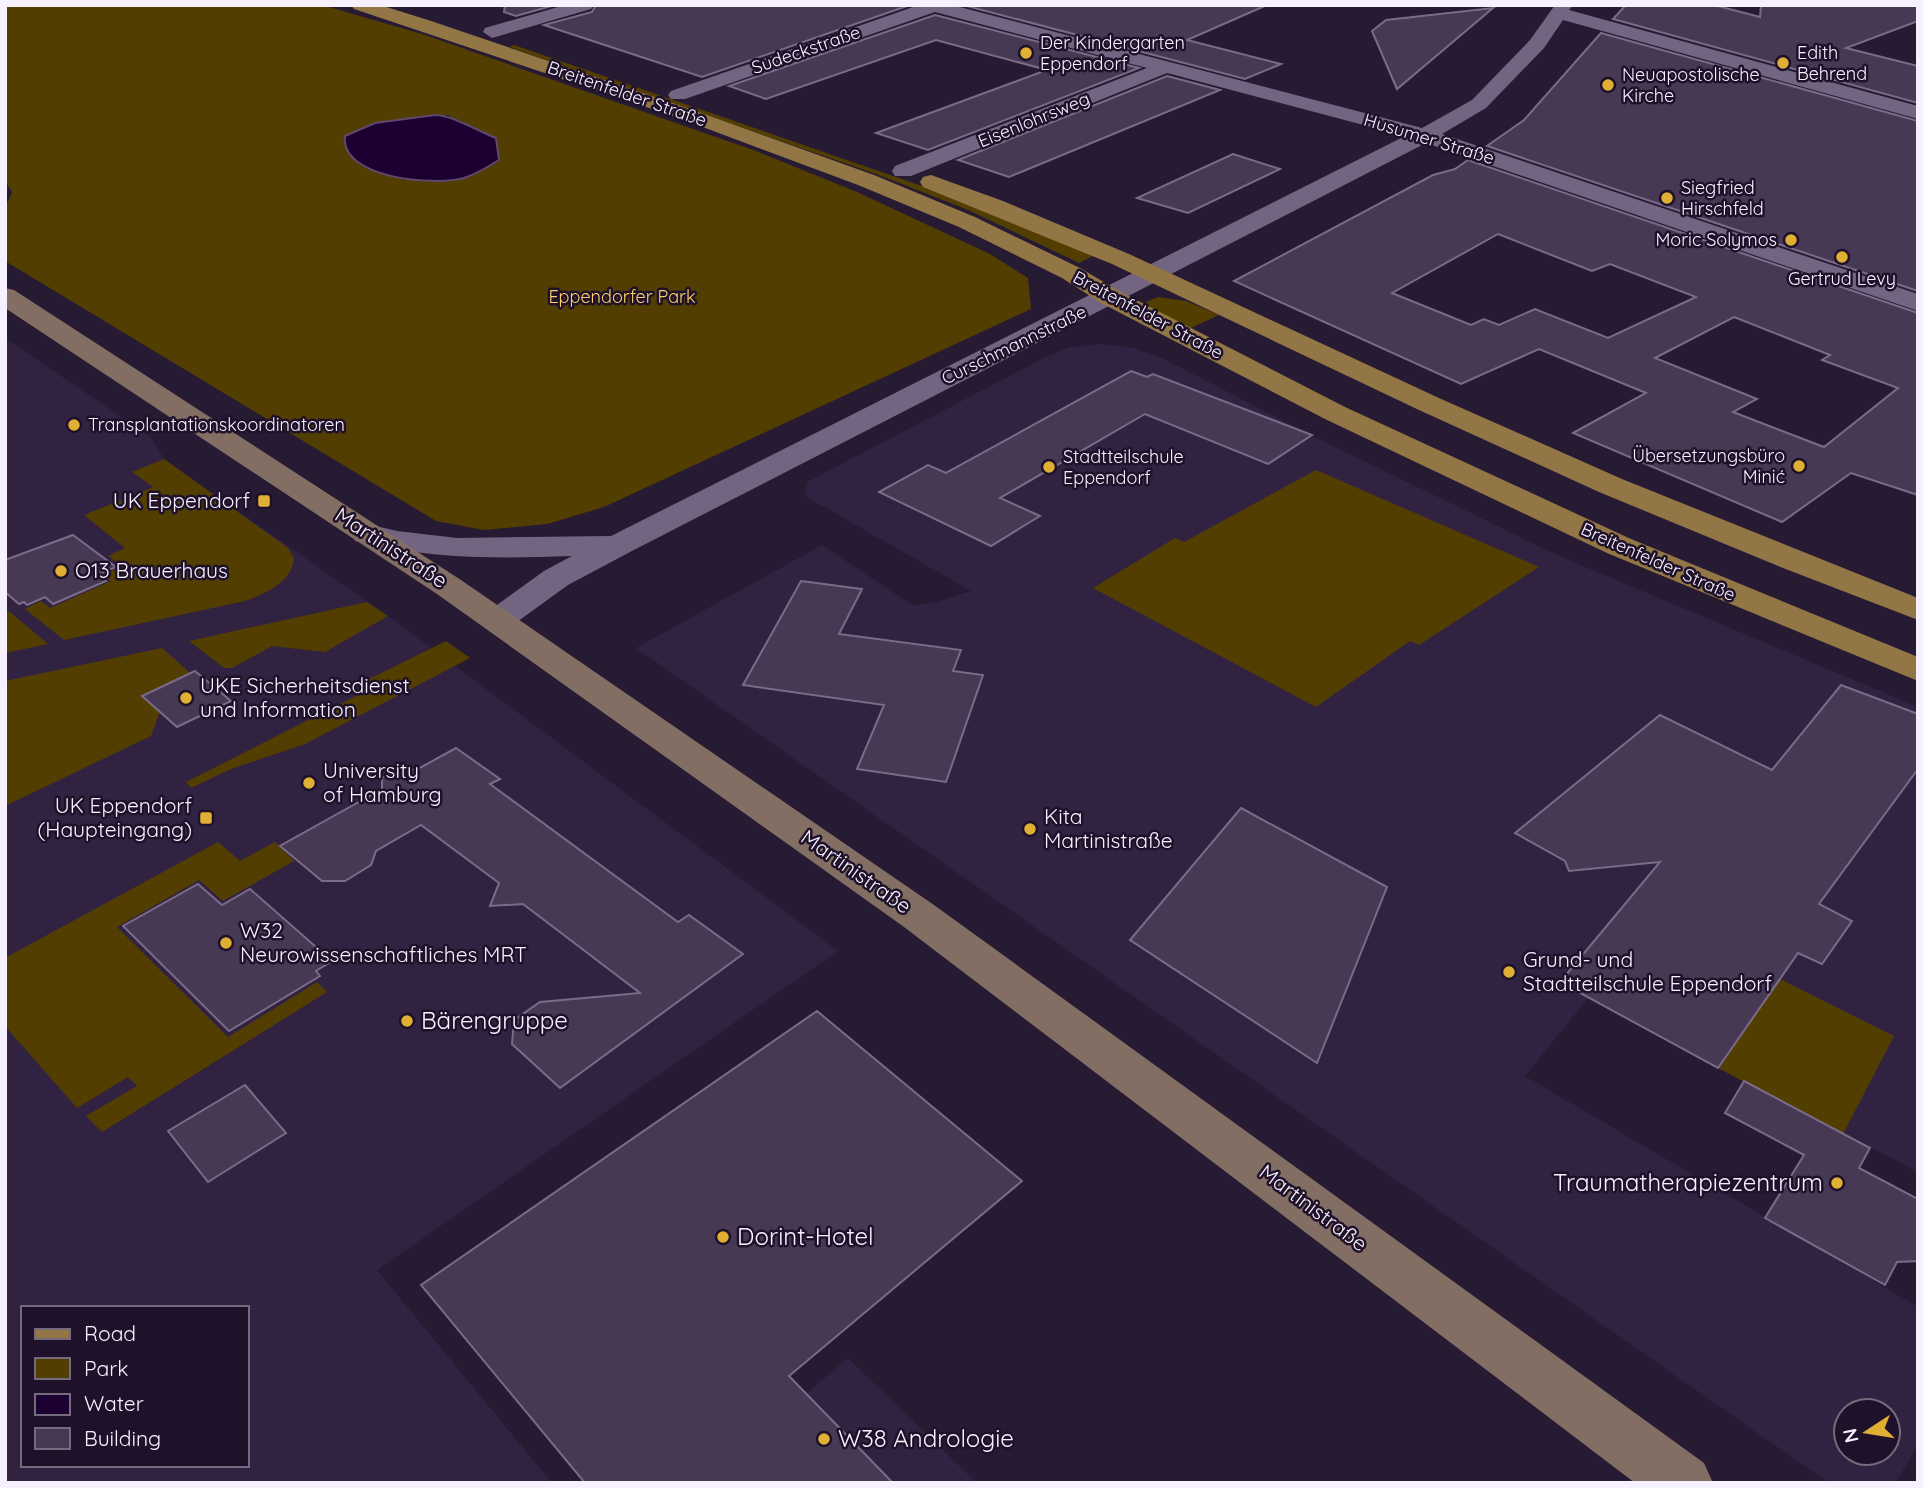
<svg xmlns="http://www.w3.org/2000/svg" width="1923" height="1488" viewBox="0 0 1923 1488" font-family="Quicksand,sans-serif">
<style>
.built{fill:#322241;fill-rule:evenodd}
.green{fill:#533e02;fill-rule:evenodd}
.water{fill:#1d0032;stroke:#5e4870;stroke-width:2}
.building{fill:#473954;stroke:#7a6b89;stroke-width:2;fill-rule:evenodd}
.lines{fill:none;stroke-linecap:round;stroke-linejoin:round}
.street{fill:#736582;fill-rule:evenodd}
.secondary{fill:#836e63;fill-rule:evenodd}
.primary{fill:#937645;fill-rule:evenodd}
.poi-dot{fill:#e0b034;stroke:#1e1129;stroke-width:2.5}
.labels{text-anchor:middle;stroke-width:5;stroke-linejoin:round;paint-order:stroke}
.far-poi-label{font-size:18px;fill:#f7f1ff;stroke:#1e1129;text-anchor:start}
.far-street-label{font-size:18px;fill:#f7f1ff;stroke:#1e1129}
.far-park-label{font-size:18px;fill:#fdd26c;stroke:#1e1129}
.poi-label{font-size:21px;fill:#f7f1ff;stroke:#1e1129;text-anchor:start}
.street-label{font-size:21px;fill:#f7f1ff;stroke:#1e1129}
.near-poi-label{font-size:24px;fill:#f7f1ff;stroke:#1e1129;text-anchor:start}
</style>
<rect width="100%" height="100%" fill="#271a33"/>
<g class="built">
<path d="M5,338L151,437L164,459L388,616L838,951L377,1270L552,1483H5ZM23,1308H247V1465H23Z"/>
<path d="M1101,344L1133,348L1162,358L1313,436L1557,555L1918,707V1172L1588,998L1525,1076L1918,1307V1446L1895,1483H1829L636,648L822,545L912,605L933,603L971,591L805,496L807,482L1044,358L1068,348ZM1846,1411H1888V1453H1846Z"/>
<polygon points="848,1358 977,1483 701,1483"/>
</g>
<g class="green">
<path d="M5,5H322L422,34L756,151L857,192L990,254L1028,278L1031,309L604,507L547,524L484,530L436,521L5,261V208L12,192L5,181ZM448,115L461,124L495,138L404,180L365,166L349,156L375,123Z"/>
<polygon points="514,45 986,208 1095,255 1079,263 968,210 879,175 509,47"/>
<polygon points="1158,297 1186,301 1219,315 1189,329 1153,311 1146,302"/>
<path d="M164,459L288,548L294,558C292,583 264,594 245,601L64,640L25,609L41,601L50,608L111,581L103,575L122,566L108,556L125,548L84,515L153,487L132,472Z"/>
<polygon points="1316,470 1539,567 1419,645 1410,641 1316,707 1093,588 1175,538 1184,542"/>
<polygon points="367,602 388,616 325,652 272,646 232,668 224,668 189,641"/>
<polygon points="5,608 48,644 5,653"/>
<polygon points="446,641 470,658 305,744 231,769 191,788 186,782 360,694 361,683"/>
<polygon points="162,648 190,673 142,696 160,711 151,736 5,806 5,681"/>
<polygon points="218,842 240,861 275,842 294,861 223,901 199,880 117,927 228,1037 317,982 327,992 102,1132 86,1116 137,1086 128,1077 77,1108 5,1026 5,958"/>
<polygon points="1780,979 1894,1036 1843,1134 1718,1068"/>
</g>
<path class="water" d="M435,115C452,115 478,131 496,138L499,160C488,167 476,174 464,178C435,186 340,179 345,136L375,123Z"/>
<g class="building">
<polygon points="505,5 555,5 516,16 504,12"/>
<polygon points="596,5 910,5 702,77 544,25 592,12"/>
<polygon points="963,5 1267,5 1187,40 1281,64 1245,79"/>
<polygon points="1626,5 1714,5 1760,17 1761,5 1918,5 1918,21 1846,48 1918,66 1918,103 1613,19"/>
<polygon points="1493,8 1397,89 1372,31 1386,20"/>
<polygon points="935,15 1139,68 928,150 876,133 1047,70 936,40 766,99 729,86"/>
<polygon points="1601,33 1918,121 1918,291 1487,146 1524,120"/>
<polygon points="1167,76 1220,90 1009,177 958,160"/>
<polygon points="1233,154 1280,169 1188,213 1137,198"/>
<path d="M1468,160L1918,313V495L1851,473L1782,522L1573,433L1646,393L1539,349L1461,384L1234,281L1433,175L1455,169ZM1498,234L1592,271L1610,264L1696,297L1608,338L1535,309L1499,325L1484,319L1471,325L1392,293ZM1734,317L1830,355L1822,360L1898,388L1824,447L1733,412L1757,399L1655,358Z"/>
<polygon points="1131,371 1147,377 1153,374 1312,435 1268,464 1145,414 1000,498 1040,516 991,546 879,492 928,465 946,473"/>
<polygon points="73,535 116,567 97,575 106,581 53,604 45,597 27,605 24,602 19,604 5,592 5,560"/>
<polygon points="801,581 862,589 839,634 961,650 953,671 983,675 946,782 857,769 884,705 743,685"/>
<polygon points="195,671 231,701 177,727 142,696"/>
<polygon points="1841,685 1918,714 1918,769 1819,904 1852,921 1822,964 1798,953 1718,1068 1560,982 1660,862 1569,871 1565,861 1515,833 1660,715 1772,770"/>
<polygon points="456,748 500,779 490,784 678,922 689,915 743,954 560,1088 512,1044 514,1020 540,1002 640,993 523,904 490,906 499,883 421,825 376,851 371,865 345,881 322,881 280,846 382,789 382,778 400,768 416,770"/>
<polygon points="1241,808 1387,887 1317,1063 1130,940"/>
<polygon points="198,884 222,905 250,889 332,961 316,971 320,976 229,1031 123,926"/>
<polygon points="817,1011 1022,1181 789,1376 893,1483 585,1483 421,1285"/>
<polygon points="1744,1081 1870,1148 1859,1168 1918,1199 1918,1261 1897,1262 1885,1285 1765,1218 1804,1155 1725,1113"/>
<polygon points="245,1085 286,1133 208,1182 168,1131"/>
</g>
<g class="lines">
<g class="street">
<polygon points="565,5 594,5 591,9 492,38 483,32 485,28"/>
<path d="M919,5H952L1422,128L1472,100L1530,40L1555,5H1573L1569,10L1918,106V119L1563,20L1544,48L1486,108L1442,134L1918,294V311L1426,143L630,552L568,585L510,627L498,631L486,627L480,620L486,613L544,571L572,556C498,559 428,559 355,541L351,534L355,527L367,524L397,531L457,538L611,536L1405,136L1167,73L911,176H895L892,171L895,166L1147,68L935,12L685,99H671L668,95L671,91Z"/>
</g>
<polygon class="secondary" points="5,288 14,290 461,580 934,905 1704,1463 1713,1483 1635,1483 904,927 437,594 5,308"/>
<g class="primary">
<polygon points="351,5 380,5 428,20 690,109 874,175 975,217 1080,268 1119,291 1345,407 1631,539 1918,657 1918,681 1607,553 1325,419 1101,303 1062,278 959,227 858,185 676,117 354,9"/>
<polygon points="931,175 1003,201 1129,254 1439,398 1622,479 1918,598 1918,620 1783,568 1599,492 1419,410 1112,264 923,187 920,182 923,177"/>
</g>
</g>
<g class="poi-dot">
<circle cx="1026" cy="53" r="7"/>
<circle cx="1783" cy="63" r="7"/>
<circle cx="1608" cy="85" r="7"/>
<circle cx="1667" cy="198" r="7"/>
<circle cx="1791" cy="240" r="7"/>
<circle cx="1842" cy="257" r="7"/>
<circle cx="74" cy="425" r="7"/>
<circle cx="1799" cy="466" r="7"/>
<circle cx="1049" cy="467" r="7"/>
<rect x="257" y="494" width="14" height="14" rx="3.5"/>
<circle cx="61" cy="571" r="7"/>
<circle cx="186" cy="698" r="7"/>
<circle cx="309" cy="783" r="7"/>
<rect x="199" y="811" width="14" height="14" rx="3.5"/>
<circle cx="1030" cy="829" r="7"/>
<circle cx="226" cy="943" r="7"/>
<circle cx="1509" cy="972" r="7"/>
<circle cx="407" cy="1021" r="7"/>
<circle cx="1837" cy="1183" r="7"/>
<circle cx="723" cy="1237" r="7"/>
<circle cx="824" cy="1439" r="7"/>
</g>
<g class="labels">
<g class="far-poi-label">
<text x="1040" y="49">Der Kindergarten<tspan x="1040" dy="21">Eppendorf</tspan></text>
<text x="1797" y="59">Edith<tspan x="1797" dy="21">Behrend</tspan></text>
<text x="1622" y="81">Neuapostolische<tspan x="1622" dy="21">Kirche</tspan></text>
<text x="1681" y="194">Siegfried<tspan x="1681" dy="21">Hirschfeld</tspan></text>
<text x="1777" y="246" text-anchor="end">Moric Solymos</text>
<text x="1842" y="285" text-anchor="middle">Gertrud Levy</text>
<text x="88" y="431">Transplantationskoordinatoren</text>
<text x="1785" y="462" text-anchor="end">Übersetzungsbüro<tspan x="1785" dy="21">Minić</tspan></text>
<text x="1063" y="463">Stadtteilschule<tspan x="1063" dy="21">Eppendorf</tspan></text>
</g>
<g class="far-street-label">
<text transform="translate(806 50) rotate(-19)" y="6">Sudeckstraße</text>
<text transform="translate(627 94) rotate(19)" y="6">Breitenfelder Straße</text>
<text transform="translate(1034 120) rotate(-22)" y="6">Eisenlohrsweg</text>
<text transform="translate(1429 139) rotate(17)" y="6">Husumer Straße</text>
<text transform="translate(1148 315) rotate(28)" y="6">Breitenfelder Straße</text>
<text transform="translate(1014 345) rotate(-26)" y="6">Curschmannstraße</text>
<text transform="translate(1658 562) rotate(24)" y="6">Breitenfelder Straße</text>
</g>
<g class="far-park-label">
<text x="622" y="303">Eppendorfer Park</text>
</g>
<g class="poi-label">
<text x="250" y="508" text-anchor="end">UK Eppendorf</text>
<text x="75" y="578">O13 Brauerhaus</text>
<text x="200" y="693">UKE Sicherheitsdienst<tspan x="200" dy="24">und Information</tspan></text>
<text x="323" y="778">University<tspan x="323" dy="24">of Hamburg</tspan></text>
<text x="192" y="813" text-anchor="end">UK Eppendorf<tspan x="192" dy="24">(Haupteingang)</tspan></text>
<text x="1044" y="824">Kita<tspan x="1044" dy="24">Martinistraße</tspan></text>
<text x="240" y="938">W32<tspan x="240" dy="24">Neurowissenschaftliches MRT</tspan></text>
<text x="1523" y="967">Grund- und<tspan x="1523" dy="24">Stadtteilschule Eppendorf</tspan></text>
</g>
<g class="street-label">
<text transform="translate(391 548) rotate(33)" y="7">Martinistraße</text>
<text transform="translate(856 872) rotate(35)" y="7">Martinistraße</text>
<text transform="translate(1313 1208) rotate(37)" y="7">Martinistraße</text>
</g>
<g class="near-poi-label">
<text x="421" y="1029">Bärengruppe</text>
<text x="1823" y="1191" text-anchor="end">Traumatherapiezentrum</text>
<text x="737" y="1245">Dorint-Hotel</text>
<text x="838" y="1447">W38 Andrologie</text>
</g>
</g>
<rect width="1923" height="1488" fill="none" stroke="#f7f1ff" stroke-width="14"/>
<rect x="21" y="1306" width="228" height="161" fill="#1e1129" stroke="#756b7f" stroke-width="2"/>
<rect x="35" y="1329" width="35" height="10" fill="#937645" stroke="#756b7f" stroke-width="2"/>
<text x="84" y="1341" font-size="21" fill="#f7f1ff">Road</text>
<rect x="35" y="1358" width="35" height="21" fill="#533e02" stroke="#756b7f" stroke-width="2"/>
<text x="84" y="1376" font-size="21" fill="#f7f1ff">Park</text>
<rect x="35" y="1394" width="35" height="21" fill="#1d0032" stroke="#756b7f" stroke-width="2"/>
<text x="84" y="1411" font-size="21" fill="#f7f1ff">Water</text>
<rect x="35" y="1428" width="35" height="21" fill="#473954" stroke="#756b7f" stroke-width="2"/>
<text x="84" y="1446" font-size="21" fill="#f7f1ff">Building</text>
<g transform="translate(1867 1432) rotate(258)"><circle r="33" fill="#1e1129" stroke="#756b7f" stroke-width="2"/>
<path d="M0-5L12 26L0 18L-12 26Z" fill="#e0b034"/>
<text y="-10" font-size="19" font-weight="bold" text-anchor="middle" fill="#f7f1ff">N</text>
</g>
</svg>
